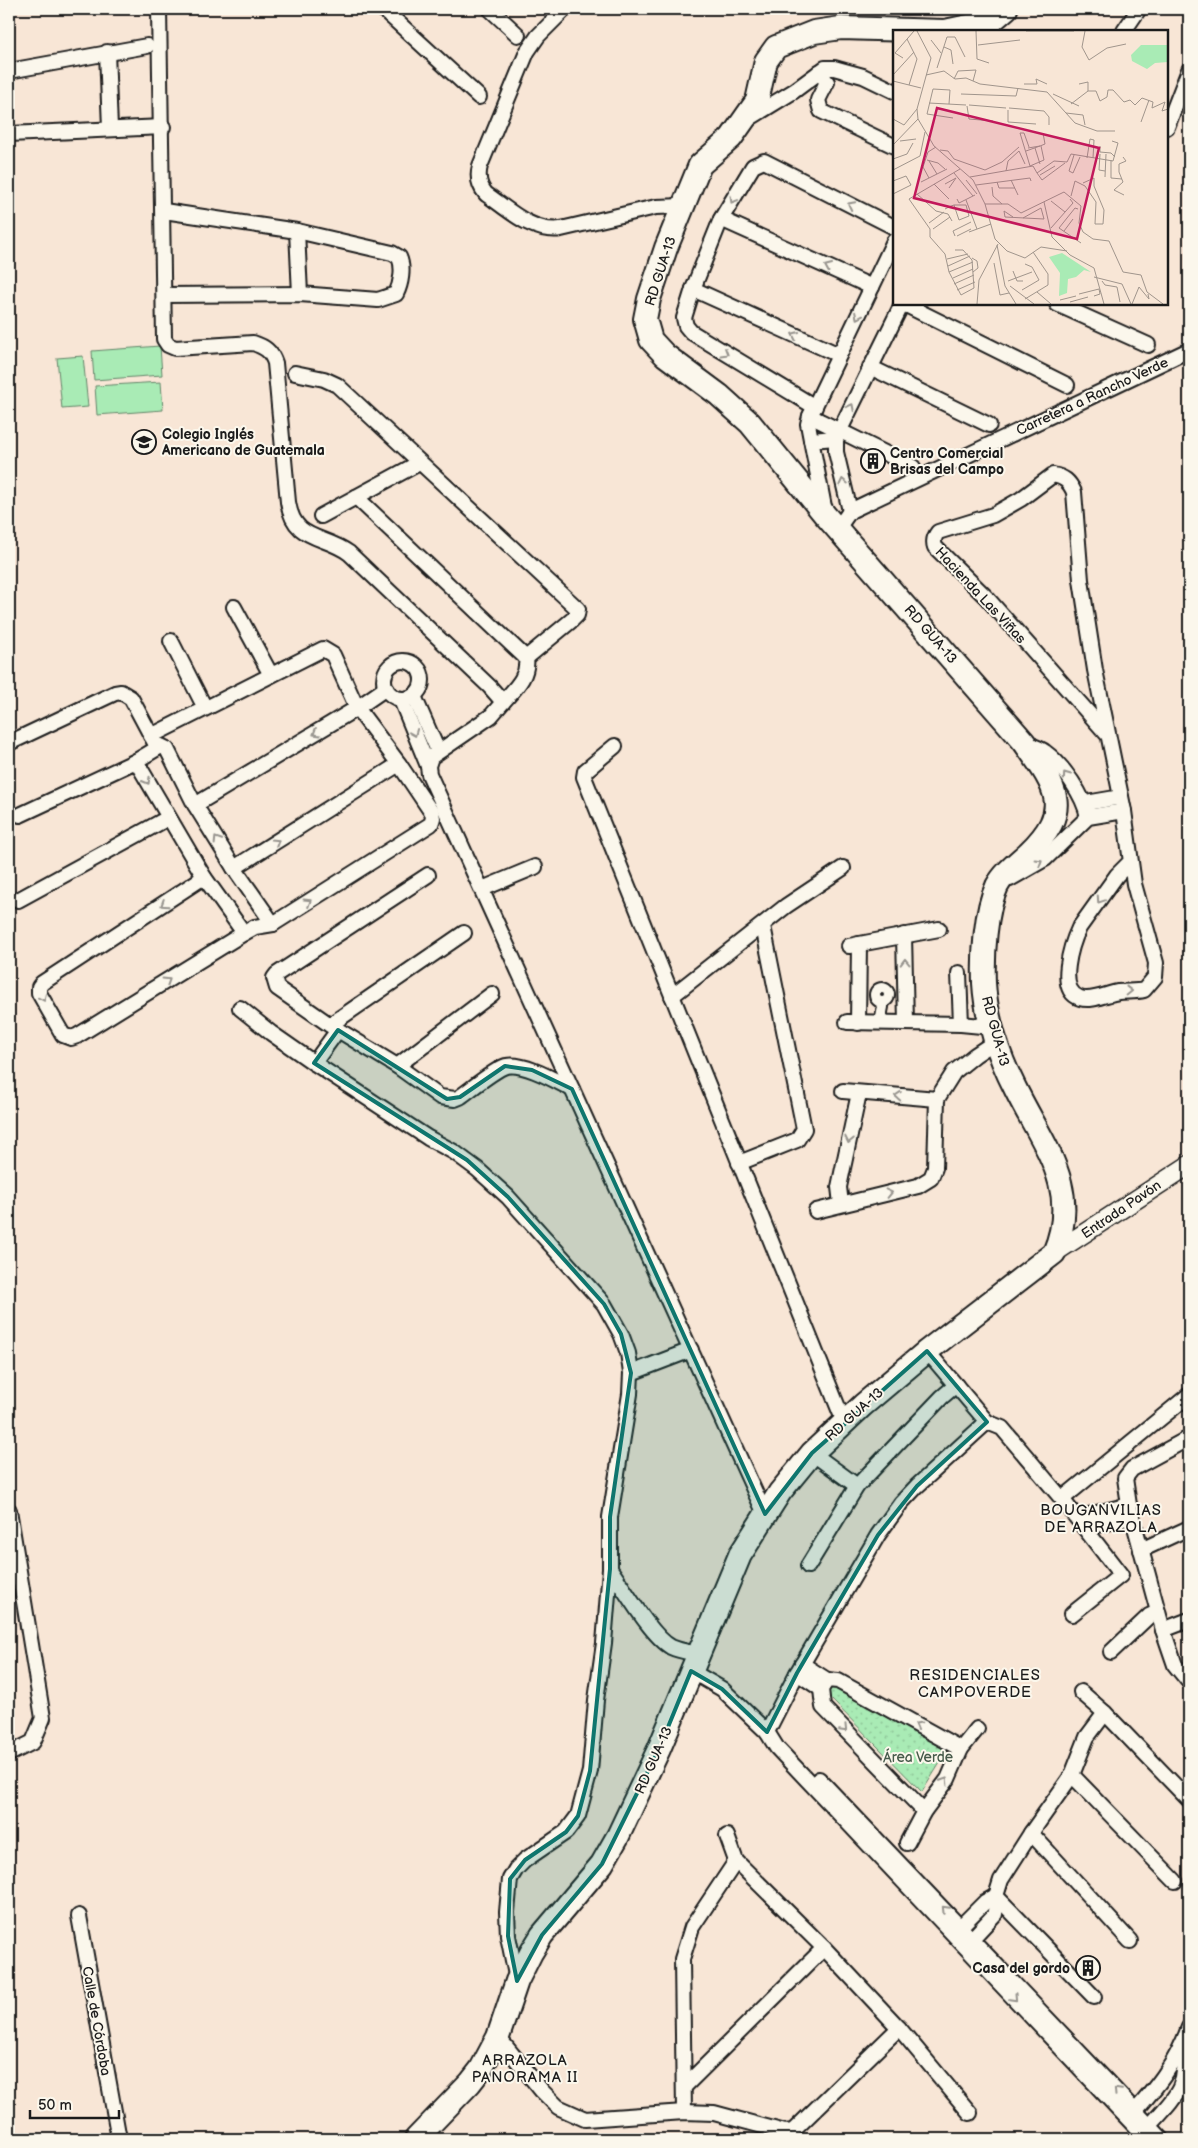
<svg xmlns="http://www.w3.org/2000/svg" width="1198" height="2148" viewBox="0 0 1198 2148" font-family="'Balsamiq Sans',sans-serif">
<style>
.grass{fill:#a9ebb5;stroke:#628468}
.garden{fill:url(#garden-dots);stroke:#628468}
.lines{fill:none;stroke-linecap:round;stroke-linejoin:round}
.pedestrian-casing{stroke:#1c1c1c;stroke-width:14}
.minor-casing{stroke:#1c1c1c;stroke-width:18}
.tertiary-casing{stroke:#1c1c1c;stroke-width:21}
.primary-casing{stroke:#1c1c1c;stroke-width:26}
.pedestrian{stroke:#fbf7ec;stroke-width:10}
.minor{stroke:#fbf7ec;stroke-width:14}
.tertiary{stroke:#fbf7ec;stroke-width:18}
.primary{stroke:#fbf7ec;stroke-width:22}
.oneway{stroke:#97948e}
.marked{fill:#0f766e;fill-opacity:0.2;stroke:#0f766e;stroke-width:4;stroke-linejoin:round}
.labels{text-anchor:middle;stroke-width:4;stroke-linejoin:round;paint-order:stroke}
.street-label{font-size:14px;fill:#1c1c1c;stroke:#fbf7ec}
.poi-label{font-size:14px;font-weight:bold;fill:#1c1c1c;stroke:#fbf7ec;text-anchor:start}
.park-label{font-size:14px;fill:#465a4a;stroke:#fbf7ec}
.neighbourhood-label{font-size:15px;letter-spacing:1px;fill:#1c1c1c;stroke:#fbf7ec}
.inset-road{fill:none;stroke:#a0958c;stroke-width:1}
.view{fill:#c2185b;fill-opacity:0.15;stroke:#c2185b;stroke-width:2.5}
.inset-edge{fill:none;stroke:#1c1c1c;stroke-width:2.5}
</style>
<defs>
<pattern id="garden-dots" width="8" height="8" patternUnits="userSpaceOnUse" patternTransform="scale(1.25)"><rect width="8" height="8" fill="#a9ebb5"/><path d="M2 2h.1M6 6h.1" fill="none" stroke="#91c99b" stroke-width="1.8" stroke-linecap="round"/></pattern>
</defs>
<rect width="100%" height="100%" fill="#f8e6d6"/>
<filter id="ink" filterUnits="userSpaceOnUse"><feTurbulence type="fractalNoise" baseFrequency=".02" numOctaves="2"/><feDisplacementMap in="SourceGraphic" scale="10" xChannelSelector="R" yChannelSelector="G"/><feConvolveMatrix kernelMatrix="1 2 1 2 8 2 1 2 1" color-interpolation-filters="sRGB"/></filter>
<g filter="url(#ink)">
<g class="grass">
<polygon points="160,346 162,375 94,380 92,351"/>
<polygon points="83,356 88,407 62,409 57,358"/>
<polygon points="161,382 163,410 97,415 95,386"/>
</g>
<polygon class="garden" points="842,1683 948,1750 922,1792 830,1698 829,1689 832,1684"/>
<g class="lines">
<defs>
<g id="pedestrian">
<circle cx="882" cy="995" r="7"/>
<polyline points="880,1023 883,1007 882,1002"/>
</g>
<g id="minor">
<path d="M159,9L164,339L168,345L175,348L253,343C265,347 271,351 275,363L288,502C294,542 323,534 349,553L490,687L503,702L491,716L431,757L428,766L429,774L765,1514"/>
<polyline points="383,9 479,97"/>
<polyline points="490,9 518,35"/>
<path d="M565,9L538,36L527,52L480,166C477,177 479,186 486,194C509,210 532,233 561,229L656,207L684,206"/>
<polyline points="1124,31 1139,9"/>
<polyline points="107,52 110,128"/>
<polyline points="9,71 147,46"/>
<polyline points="819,72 827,82 818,100 821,111 894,146"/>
<polyline points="750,118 794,91 825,68 834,68 863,76 894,91"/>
<polyline points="1167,127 1189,70"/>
<polyline points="9,134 163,127"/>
<polyline points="721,219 872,287"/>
<polyline points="297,231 300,294"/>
<polyline points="693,289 839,355"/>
<path d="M164,295L300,294L378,300L396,294C401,284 404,268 399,257L392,253L297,231L164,211"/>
<polyline points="904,304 1067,385"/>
<polyline points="1057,304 1148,345"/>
<polyline points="870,367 989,425"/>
<polyline points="295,373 324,379 337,385 578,609 577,615 572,620 526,658"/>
<polyline points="815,407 691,332 686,326 684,318 693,289 721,219 753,166 764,161 894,227"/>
<polyline points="810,416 913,467"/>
<polyline points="811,440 836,438"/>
<path d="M356,497L526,658C529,677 514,689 503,702"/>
<polyline points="850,511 836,452 836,438 902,304"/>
<polyline points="825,512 808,424 810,416 894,241"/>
<polyline points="321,516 419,463"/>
<polyline points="838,528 850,511 1189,350"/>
<polyline points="234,607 271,675"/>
<polyline points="171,641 205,708"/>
<circle cx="403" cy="680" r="19"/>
<polyline points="414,696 438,751"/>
<polyline points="401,700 428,766"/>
<path d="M1107,734L986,597L935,547C933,541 934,537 938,532L993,515L1021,499L1053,475C1064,477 1069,481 1074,492L1081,580L1095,670L1124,811L1134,884L1156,963L1155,977L1144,990C1136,992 1127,991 1118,992C1106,994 1092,1002 1080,998C1056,990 1072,943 1079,928L1117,875L1130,862"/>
<polyline points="151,736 323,649 333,655 357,708 399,764 432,813 433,818 431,824 273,924 255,927 244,933 77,1036 71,1038 63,1035 39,993 39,987 42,983 204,877"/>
<polyline points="9,743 115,693 121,692 131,698 155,743"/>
<path d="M1027,744C1033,746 1040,748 1045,752C1063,765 1084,796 1088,817"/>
<polyline points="615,746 585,771 584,777 844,1422"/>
<polyline points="1086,803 1121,797"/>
<polyline points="195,805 357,708 386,688"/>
<polyline points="20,815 136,761"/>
<polyline points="234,868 399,764"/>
<path d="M428,875L277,974L274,978L277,988L330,1025L397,1066L440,1097L455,1099L460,1097C470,1090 495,1069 506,1066C524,1062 556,1081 572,1089"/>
<polyline points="1010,879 1045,859 1088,817 1124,811"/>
<polyline points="482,889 535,867"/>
<polyline points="18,900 168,818"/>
<polyline points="244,933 204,877 136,761 161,746 167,749 195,805 234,868 273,924"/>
<polyline points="904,935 906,1023"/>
<polyline points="849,946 939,929"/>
<polyline points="959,973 961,1024"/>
<polyline points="672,996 786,906 843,868"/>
<polyline points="240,1008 271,1033 314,1063 428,1138 454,1152 477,1169 508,1197 604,1304 621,1334 628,1353 631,1373 630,1394 610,1517 610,1569 604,1643 596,1700 590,1771 578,1816 566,1832 525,1860 516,1869 510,1879 507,1912 508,1936 517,1980"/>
<polyline points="847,1022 961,1024 992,1027"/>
<polyline points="858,1023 859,944"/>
<polyline points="330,1025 464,933"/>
<polyline points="314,1063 338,1030"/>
<polyline points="397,1066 492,994"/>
<polyline points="843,1091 937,1099"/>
<polyline points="739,1163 797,1140 804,1129 763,926"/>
<polyline points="841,1204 839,1187 859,1093"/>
<polyline points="816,1211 918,1186 931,1178 935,1168 937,1099 954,1072 975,1055 996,1041"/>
<polyline points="927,1351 987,1422 1002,1428 1062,1499 1121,1575 1072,1614"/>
<polyline points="631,1373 691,1350"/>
<polyline points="1189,1438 1132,1469 1125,1478 1129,1505 1163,1630 1175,1665 1189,1682"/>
<polyline points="812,1453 857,1486"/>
<polyline points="1062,1499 1189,1395"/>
<polyline points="9,1510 43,1718 33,1742 9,1754"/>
<polyline points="1077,1518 1129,1505"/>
<polyline points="1085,1528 1132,1517"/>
<polyline points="1141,1550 1189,1528"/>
<polyline points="808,1566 857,1486 942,1397 956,1385"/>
<path d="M610,1569C624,1588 651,1636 671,1647C680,1651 689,1652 698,1654"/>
<polyline points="1163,1630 1189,1620"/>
<polyline points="1111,1652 1149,1616 1158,1612"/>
<polyline points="802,1664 827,1680"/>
<polyline points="691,1671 722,1689 767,1732 777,1748 1147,2139"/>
<polyline points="797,1673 821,1689"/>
<polyline points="1081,1692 1105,1713 1189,1800"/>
<polyline points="767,1732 797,1673 878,1535 901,1503 917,1486 987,1422"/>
<polyline points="1072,1775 1175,1881"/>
<polyline points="819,1779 1162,2139"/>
<polyline points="924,1811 823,1707 821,1689 827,1680 838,1681 961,1749"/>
<polyline points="1031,1833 1130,1941"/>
<polyline points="727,1836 736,1861 824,1948 899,2028 970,2113"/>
<polyline points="907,1843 924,1811 948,1779 961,1749 977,1729"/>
<polyline points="996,1896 1094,1997"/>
<polyline points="79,1916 119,2139"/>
<polyline points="955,1932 985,1902 996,1896"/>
<polyline points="967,1944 995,1914 996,1896 1001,1880 1031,1833 1072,1775 1087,1737 1105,1713"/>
<polyline points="498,2037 542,2091 558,2107 585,2119 684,2112 714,2113 785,2132 793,2131 899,2028"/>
<polyline points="685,2086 824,1948"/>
<polyline points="684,2112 682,1959 692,1927 736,1861"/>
<path d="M1130,2117C1156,2088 1176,2064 1189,2027"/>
<path d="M1144,2132C1170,2102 1192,2089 1182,2047"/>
</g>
<polyline id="tertiary" points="1054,1253 1189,1165"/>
<path id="primary" d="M416,2139L470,2083L481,2069L498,2037L517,1981L531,1953L542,1935L602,1864L618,1836L659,1749L740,1555L780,1492L812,1453L863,1405L927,1351L1054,1253C1082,1188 1042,1144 1015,1088C999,1057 986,1018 984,983C983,955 985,912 997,886C1004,873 1017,863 1028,853C1074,809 1056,787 1024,742L825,515L750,423L719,395L665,355L651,340L645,319L649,299L666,248L700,165L731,138L757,101L766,61L776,47L814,32L841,28L945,31L992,21L1006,9"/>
</defs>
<use href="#pedestrian" class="pedestrian-casing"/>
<use href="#minor" class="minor-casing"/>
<use href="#tertiary" class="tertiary-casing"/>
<use href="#primary" class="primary-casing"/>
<use href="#pedestrian" class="pedestrian"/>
<use href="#minor" class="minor"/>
<use href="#tertiary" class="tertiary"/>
<use href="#primary" class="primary"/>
</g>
<defs><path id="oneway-chevron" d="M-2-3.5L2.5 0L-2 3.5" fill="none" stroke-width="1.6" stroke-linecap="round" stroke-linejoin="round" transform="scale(1.25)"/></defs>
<g class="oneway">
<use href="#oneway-chevron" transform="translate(733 200) rotate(121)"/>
<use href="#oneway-chevron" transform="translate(851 205) rotate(-153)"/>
<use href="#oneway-chevron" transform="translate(828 267) rotate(-156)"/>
<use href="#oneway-chevron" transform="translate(858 316) rotate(116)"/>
<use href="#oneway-chevron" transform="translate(795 335) rotate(-155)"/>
<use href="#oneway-chevron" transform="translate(725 353) rotate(31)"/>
<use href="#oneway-chevron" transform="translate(851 407) rotate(-63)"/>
<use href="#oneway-chevron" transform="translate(843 482) rotate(-103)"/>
<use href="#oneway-chevron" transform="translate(316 733) rotate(149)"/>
<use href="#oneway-chevron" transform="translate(414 733) rotate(68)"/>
<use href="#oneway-chevron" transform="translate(1066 775) rotate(-126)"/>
<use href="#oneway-chevron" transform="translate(147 781) rotate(60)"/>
<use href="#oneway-chevron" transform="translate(217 840) rotate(-122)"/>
<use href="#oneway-chevron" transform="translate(276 842) rotate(-32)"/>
<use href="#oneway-chevron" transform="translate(1039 862) rotate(-32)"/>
<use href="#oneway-chevron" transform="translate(1100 900) rotate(124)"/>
<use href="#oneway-chevron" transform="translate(308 902) rotate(-32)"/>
<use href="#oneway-chevron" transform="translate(164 904) rotate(147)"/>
<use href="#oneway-chevron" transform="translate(905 962) rotate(-91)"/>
<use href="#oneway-chevron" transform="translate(167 981) rotate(-32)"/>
<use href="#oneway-chevron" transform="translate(1129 991) rotate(-1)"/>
<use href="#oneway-chevron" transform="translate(43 998) rotate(64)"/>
<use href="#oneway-chevron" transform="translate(898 1096) rotate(-176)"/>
<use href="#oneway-chevron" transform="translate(849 1140) rotate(102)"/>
<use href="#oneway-chevron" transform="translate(889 1193) rotate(-13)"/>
<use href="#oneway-chevron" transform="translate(918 1725) rotate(-151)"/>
<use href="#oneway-chevron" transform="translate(844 1729) rotate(46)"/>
<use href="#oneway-chevron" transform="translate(945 1781) rotate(-58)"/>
<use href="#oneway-chevron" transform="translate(945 1909) rotate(-134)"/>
<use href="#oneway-chevron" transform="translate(1014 1998) rotate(47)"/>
<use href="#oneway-chevron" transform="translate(1117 2091) rotate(-133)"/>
</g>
</g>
<path class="marked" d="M338,1030L447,1099L460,1097L505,1066L532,1070L572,1089L765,1514L812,1453L927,1351L987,1422L917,1486L878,1535L797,1673L767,1732L722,1689L691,1671L659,1749L602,1864L542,1935L517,1981L508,1936L510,1879L525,1860L566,1832L578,1816L590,1771L610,1569V1517L631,1373L621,1334L604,1304L508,1197L467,1160L314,1063Z"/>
<defs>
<symbol id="school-ring" viewBox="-11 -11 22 22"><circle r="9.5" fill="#fbf7ec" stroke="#1c1c1c" stroke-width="1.5"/><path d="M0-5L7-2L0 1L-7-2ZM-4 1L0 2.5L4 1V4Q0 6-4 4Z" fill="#1c1c1c"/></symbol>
<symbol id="building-ring" viewBox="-11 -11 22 22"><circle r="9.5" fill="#fbf7ec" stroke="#1c1c1c" stroke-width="1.5"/><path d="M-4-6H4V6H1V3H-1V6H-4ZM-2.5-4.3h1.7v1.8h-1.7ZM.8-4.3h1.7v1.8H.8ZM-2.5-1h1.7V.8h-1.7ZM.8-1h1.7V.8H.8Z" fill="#1c1c1c"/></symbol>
</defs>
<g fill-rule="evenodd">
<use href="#school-ring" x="130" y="428" width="28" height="28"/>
<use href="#building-ring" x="859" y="447" width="28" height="28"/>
<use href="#building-ring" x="1074" y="1954" width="28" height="28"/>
</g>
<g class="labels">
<g class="street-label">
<text transform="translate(660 271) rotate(-72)" y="5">RD GUA-13</text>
<text transform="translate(1092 396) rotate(-25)" y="5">Carretera a Rancho Verde</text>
<text transform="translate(981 595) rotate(47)" y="5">Hacienda Las Viñas</text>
<text transform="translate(931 634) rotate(49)" y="5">RD GUA-13</text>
<text transform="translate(996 1031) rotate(75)" y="5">RD GUA-13</text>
<text transform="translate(1121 1209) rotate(-34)" y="5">Entrada Pavón</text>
<text transform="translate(854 1414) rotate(-42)" y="5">RD GUA-13</text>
<text transform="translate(653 1760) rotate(-66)" y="5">RD GUA-13</text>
<text transform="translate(97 2021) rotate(80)" y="5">Calle de Córdoba</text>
</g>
<g class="poi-label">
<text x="162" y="439">Colegio Inglés<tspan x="162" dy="16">Americano de Guatemala</tspan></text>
<text x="890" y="458">Centro Comercial<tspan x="890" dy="16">Brisas del Campo</tspan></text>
<text x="1070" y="1973" text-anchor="end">Casa del gordo</text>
</g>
<g class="park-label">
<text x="918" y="1762">Área Verde</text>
</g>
<g class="neighbourhood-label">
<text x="1101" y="1515">BOUGANVILIAS<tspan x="1101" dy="17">DE ARRAZOLA</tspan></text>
<text x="975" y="1680">RESIDENCIALES<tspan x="975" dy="17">CAMPOVERDE</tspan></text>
<text x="525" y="2065">ARRAZOLA<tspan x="525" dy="17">PANORAMA II</tspan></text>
</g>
</g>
<g transform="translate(893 30)">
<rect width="275" height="275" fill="#f8e6d6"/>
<path d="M248,15H275V32L262,33L254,39L239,31L238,25Z" fill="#a9ebb5"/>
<path d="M169,223L198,242L191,240L183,247L175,249L174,263L166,266L167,243L156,227Z" fill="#a9ebb5"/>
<path class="inset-road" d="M24,1L38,28L24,79L25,89L41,116L80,150L92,174H115L128,183L171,162L188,176L186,193L190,202L200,209L216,211L230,242L248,245L254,262L270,274M83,1L84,29L96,33M133,1H181M192,1L189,17L196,30L214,18L233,14M14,9L24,29L16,55M38,10L48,23M85,15L127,10M51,17L58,20L60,34M10,28L2,23L21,1M44,38L54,7H62L72,27M0,45L21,22M33,45L51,41L62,49L73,48L87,54L154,62L182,93L204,101H222M61,49L65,41L83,40L80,51M0,51L28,58M131,54H144L143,49L154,54M186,54L195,52V61M203,61L207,71L214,67M68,64L123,66L125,58M160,64L186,76M214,67L215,60H220L231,72L237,70L242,75L249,68L260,72L259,78M36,73L73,75M56,74L57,60L40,59L34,84L60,88M178,74L195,61H203M76,75L113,78M74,76L76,89L100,91M116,78L151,81L156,87V95M259,78L272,72L269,81L275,79M115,80V92L143,94M173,83L190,85L192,95M0,89L11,95L24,79M248,92L256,70M197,109L201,110L200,128M7,111L23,109M0,115L25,89M147,116L152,114L150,103M207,116V122L218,123L222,127M136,117L131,103H127L137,136L151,130L148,116M142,118L147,134M47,120L55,121L61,129L92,140L109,132L126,117M133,121L147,116L135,118M207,124L206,140L212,141M230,127L233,131L226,134V142L230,152L221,160L231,165M194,128L197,109M0,129L14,124L20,113M34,130L45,133L52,139M218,130V148L229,149M36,131L44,144M0,140L27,126L32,102M113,141L115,131L126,121L132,134M61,143L80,166M144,143L149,150L172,133M180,143L176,141L181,125M180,143L187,127M147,145L162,136M77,147L140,136L144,143L161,131L174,132L178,124L220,131L225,113L219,111M212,147L213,124M36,148L30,137L35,122L43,117M73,150L84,164M118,150L125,165M0,151L13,146L18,155L0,164M28,152L54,139M104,152L106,158H122M41,154L56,169M52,154L63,148L56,158M83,155L137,148L138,151M99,157L100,166L109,174M24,164L43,181L55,184L59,191M178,166L182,151L192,156L203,172L202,194H210L211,180L201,156V148L190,153M16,169L37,199V207L52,224L56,242L68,265L81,258L79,230L70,220H62M16,169L67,139M64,169L66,173L82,165M73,170L84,199M158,171L172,182M151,172L159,207L177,225L201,238L211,274M92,174L102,209L114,221L132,228L148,217L174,221M52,179L58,176L61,175H73L76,186L66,190L61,175M185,179L182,178L166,198L188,213M120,187L111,181L112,187L151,189L148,178L130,188M36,193L51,182M158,198L180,173L177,169M40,199L57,187M171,201L180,189M76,202L98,194M62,206L60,201L78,192M64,206L78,199M104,215L112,256L123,274M79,228L84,231L85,238L80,242M54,229L75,224M101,233L107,265L116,263M55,236L77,226M120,241L124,251H130M56,242L80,232M201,247L229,254L238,274M60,248L80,239M115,251L139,242M209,251L212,255L224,257L227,272M61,254L81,245M117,256L141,274M64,260L82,252M129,260L146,250L139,237L132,234M144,262L158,274M186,264L206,259L207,264L201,266M132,269L155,255V244L140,222M167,270L183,266M177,272L195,267M84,274L86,250L105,214M239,274L246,257L256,269L255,264"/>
<path class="view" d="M44,78L206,118L184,209L21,168Z"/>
<rect width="275" height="275" class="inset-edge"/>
</g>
<rect width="1198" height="2148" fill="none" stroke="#fbf7ec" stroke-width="30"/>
<rect x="15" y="15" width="1168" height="2118" fill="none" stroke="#1c1c1c" stroke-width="2" filter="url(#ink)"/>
<path d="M30 2110v8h89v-8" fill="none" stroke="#1c1c1c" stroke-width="2.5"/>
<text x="38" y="2110" font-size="15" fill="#1c1c1c" stroke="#fbf7ec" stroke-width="4" paint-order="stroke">50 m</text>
</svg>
